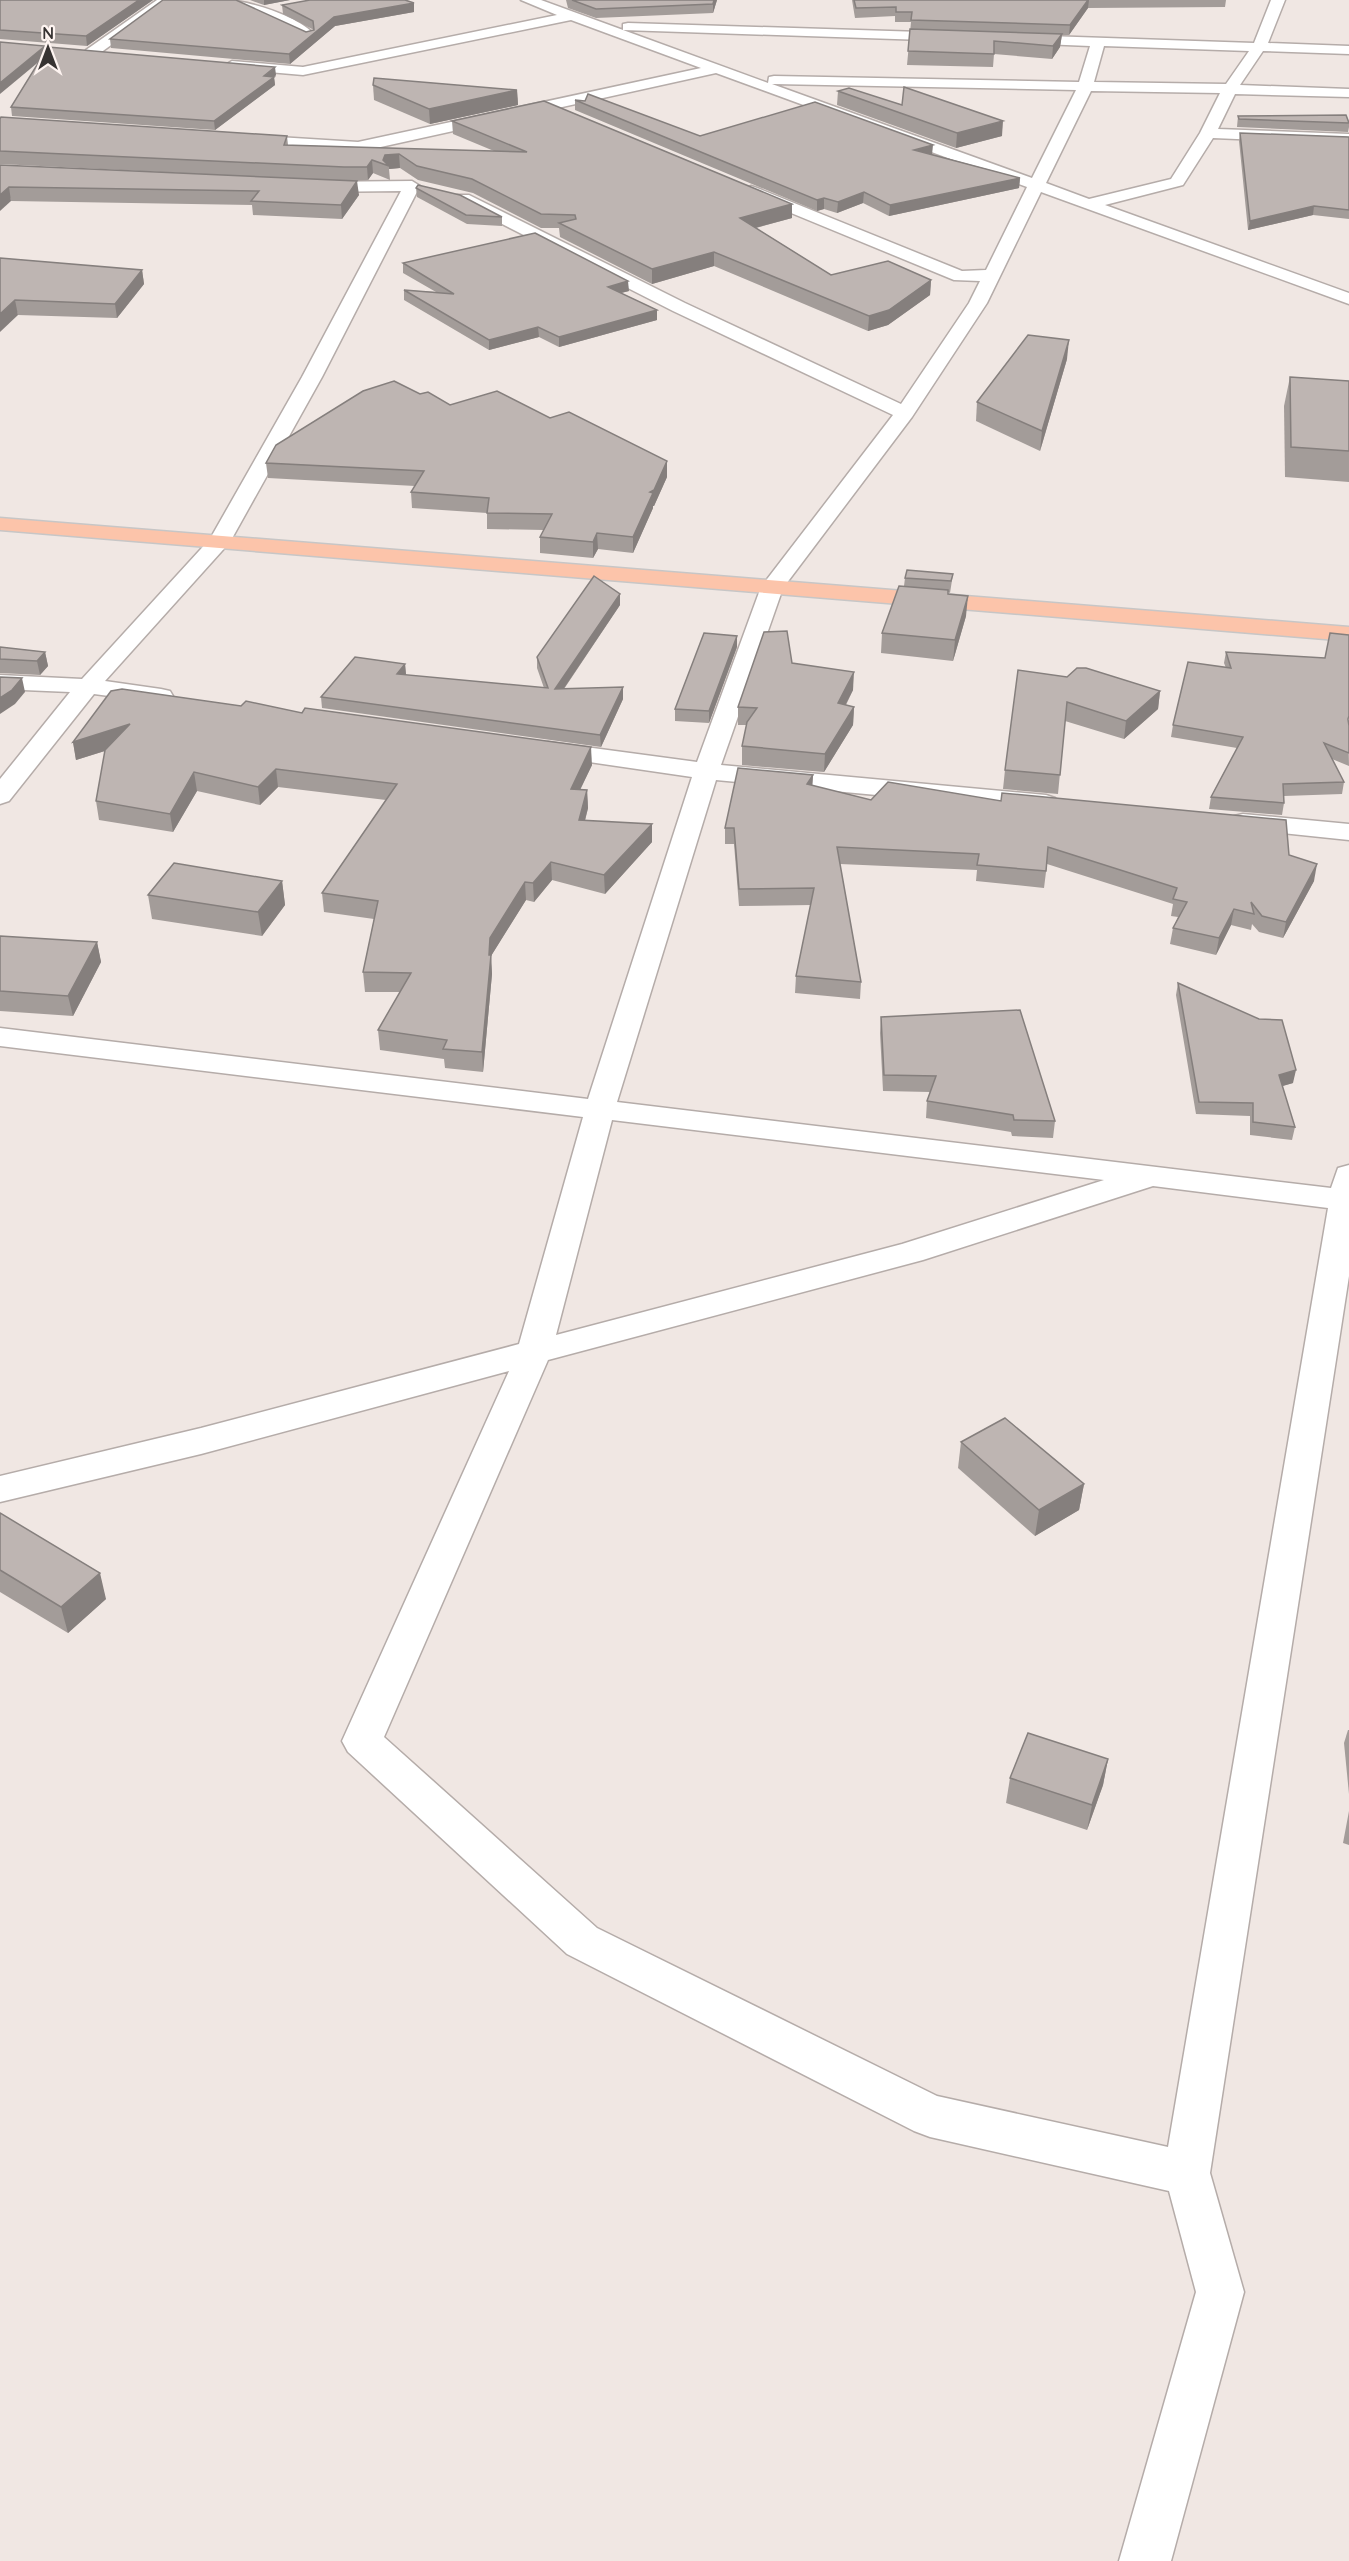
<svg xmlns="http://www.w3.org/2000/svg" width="1349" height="2561" viewBox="0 0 1349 2561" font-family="Quicksand,sans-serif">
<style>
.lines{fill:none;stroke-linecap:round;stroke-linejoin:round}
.minor-casing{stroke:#b5aca9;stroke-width:3}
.major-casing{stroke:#c7c6c6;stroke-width:3}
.minor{fill:#fff;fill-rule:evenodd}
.major{fill:#fcc4aa;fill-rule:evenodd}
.wall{fill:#a39c99}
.shaded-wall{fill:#857f7d}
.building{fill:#beb5b2;stroke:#857f7d;stroke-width:1.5}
</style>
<rect width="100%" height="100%" fill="#f0e7e3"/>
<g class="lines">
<defs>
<g id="minor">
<polygon points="157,0 173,0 96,56 86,56 86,50"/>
<path d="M223,0C248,0 298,16 315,35L313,38H303L258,14Z"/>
<path d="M521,0H541L623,30V24L628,23L954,33L961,37L954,41L623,30L768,83L769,77L774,76L1079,82L1090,46L1018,43L1011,39L1018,35L1254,43L1271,0H1285L1268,43L1349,46V54L1263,51L1240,85L1349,89V97L1235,94L1218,129L1349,134V144L1213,138L1183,185L1105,205L1349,293V304L1041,192L987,303L912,417L783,588L721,765L1046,795L1055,798L1059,803L1055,808L1046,811L716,780L617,1102L1331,1188L1338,1168L1349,1165V1276L1210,2173L1244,2292L1171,2561H1119L1196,2292L1169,2191L930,2137L914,2131L567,1954L348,1752L342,1741L509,1371L201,1454L0,1502V1476L201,1428L519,1344L583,1117L0,1046V1028L588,1099L692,777L548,756L539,754L536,749L539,744L548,742L697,762L761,587L893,415L673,311L457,201L455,198L457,195H469L685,303L901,404L969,303L980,281L954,280L745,194L743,191L751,186L757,188L962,271L986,270L1027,187L716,73L358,152L244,145L236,140L244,135L358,142L701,68L571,20L303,75L232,69L225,65L232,61L303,67L557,15ZM1104,46L1249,51L1226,84L1094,82ZM772,84H774L1076,90L1032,178ZM1091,91L1220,93L1200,133L1171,179L1089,199L1046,183ZM612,1120L1104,1180L902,1244L556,1335ZM1153,1186L1328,1208L1168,2147L937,2096L597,1928L384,1737L548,1360L923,1260Z"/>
<polygon points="412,181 420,186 322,377 230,542 105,681 161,689 170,691 173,696 170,701 161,703 94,694 9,801 0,804 0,779 70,692 0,689 0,675 82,679 210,539 302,377 401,191 313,192 305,187 313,182"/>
<polygon points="1243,814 1349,824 1349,840 1234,828 1230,822 1234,816"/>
</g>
<polygon id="major" points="0,518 1349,627 1349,641 0,530"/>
</defs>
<use href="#minor" class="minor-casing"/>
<use href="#major" class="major-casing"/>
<use href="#minor" class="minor"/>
<use href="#major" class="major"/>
</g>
<g class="wall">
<polygon points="0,0 153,0 87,46 0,39"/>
<polygon points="250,0 290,0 264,5"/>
<polygon points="566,0 717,0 713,13 596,18 568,8"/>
<polygon points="852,0 1226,0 1225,7 1088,8 1069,35 1062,35 1060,47 1052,59 994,54 993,67 907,65 911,22 895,22 895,16 855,18"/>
<polygon points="282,5 414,12 335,26 290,64 111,48 110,39 306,32 314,30 283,14"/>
<polygon points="45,46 46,51 276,75 274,77 275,85 215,130 12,116 11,107 39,62"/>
<polygon points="373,85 517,90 518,105 430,124 374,100"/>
<polygon points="838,91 902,105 1002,136 956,148 837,105"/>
<polygon points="575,100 700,136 932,154 1020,178 1019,188 889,216 863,203 837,213 824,209 817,211 575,110"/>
<polygon points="1238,116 1349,122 1349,127 1348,132 1237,127"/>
<polygon points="0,119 287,136 288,145 494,151 453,134 452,121 792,218 756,228 831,275 931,280 930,295 888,325 868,331 714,266 652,284 560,237 559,228 541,228 473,193 418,180 400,168 389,169 390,180 373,173 368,180 347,181 359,195 342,219 253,215 252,205 11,201 0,165 302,179 0,164"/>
<polygon points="1240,133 1349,137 1349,219 1313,215 1248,230 1239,141"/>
<polygon points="416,188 502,217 502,226 467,224 417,197"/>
<polygon points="0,258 142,270 144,284 117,318 18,315"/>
<polygon points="403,263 629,291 621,293 657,310 657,320 559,347 539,337 489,350 404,300 404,290 436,292 403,273"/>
<polygon points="1067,359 1040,451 976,421 977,402"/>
<polygon points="1290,377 1349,381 1349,482 1285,477 1284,406"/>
<polygon points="420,394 450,405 550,418 667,461 667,477 654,506 653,506 653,508 633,553 598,549 593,558 540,553 540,537 544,530 487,529 487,513 412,508 411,492 415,486 268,478 266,463"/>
<polygon points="953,574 950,593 948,592 948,594 966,616 953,661 881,653 882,633 904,586 905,578"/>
<polygon points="620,594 620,605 564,689 623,687 623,699 601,747 322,708 321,697 405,664 406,675 544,688 537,668 537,657"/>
<polygon points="0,647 45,652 48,666 40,675 0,673"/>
<polygon points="737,647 709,723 675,721 675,709"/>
<polygon points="1226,652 1348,723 1349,766 1332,759 1344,782 1342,794 1284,796 1284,803 1282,815 1209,809 1211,797 1237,748 1171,737 1173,725 1226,668 1224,663"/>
<polygon points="792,663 853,690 846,705 854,707 853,725 824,772 742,765 742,746 747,725 738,725 738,707"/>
<polygon points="1067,677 1160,691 1158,709 1124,739 1065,721 1058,794 1003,789 1005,770"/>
<polygon points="241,706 302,713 592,765 580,789 587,790 588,808 585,821 652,824 652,842 605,894 552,880 534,902 526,900 491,956 492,974 483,1072 445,1068 444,1059 380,1050 378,1030 400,992 365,992 363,972 374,919 324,912 322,893 386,800 278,787 260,805 197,791 173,832 99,820 96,801 105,751 76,760 73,742"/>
<polygon points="813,775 812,786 871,800 1289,855 1314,881 1283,938 1259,932 1252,924 1251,930 1231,925 1216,955 1170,944 1173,928 1178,917 1171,916 1173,904 1047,864 1044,888 976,881 977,870 840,864 861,982 860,999 795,993 796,976 811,905 739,906 734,844 725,844 725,828"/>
<polygon points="282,881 285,905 262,936 152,919 148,895"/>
<polygon points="0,936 97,942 101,962 73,1016 0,1011"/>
<polygon points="1178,983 1293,1083 1282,1086 1295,1127 1292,1140 1250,1135 1250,1116 1196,1114 1176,995"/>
<polygon points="881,1017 1055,1121 1053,1138 1012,1136 1011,1132 926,1118 927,1101 930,1092 883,1091 880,1033"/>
<polygon points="961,1442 1084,1484 1079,1510 1035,1536 958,1468"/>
<polygon points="0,1513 106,1599 68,1633 0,1592"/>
<polygon points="1348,1730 1349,1730 1349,1794 1344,1743"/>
<polygon points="1108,1759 1103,1785 1087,1830 1006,1803 1010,1778"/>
<polygon points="1349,1811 1349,1845 1343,1843"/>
</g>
<g class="shaded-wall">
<polygon points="139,0 153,0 87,46 86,36"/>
<polygon points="264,0 290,0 264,5"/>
<polygon points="714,0 717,0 713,13 713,4"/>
<polygon points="1088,0 1089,0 1088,8 1069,35 1070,25"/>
<polygon points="414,3 414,12 335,26 290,64 289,54 334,17"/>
<polygon points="1062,34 1060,47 1052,59 1053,46"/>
<polygon points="45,46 47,55 0,94 0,83"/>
<polygon points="275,67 276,75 274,77 275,85 215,130 214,121"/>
<polygon points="517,90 518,105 430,124 429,109"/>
<polygon points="1003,121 1002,136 956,148 957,133"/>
<polygon points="933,145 932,155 914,150"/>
<polygon points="399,154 400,168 389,169 389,166 383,160 385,155"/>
<polygon points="372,160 373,173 368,180 367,167"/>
<polygon points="1020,178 1019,188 889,216 890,205"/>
<polygon points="357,181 359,195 342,219 341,205"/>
<polygon points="9,187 11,201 0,211 0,195"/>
<polygon points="864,192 863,203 837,213 838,202"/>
<polygon points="824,198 824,209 817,211 817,200"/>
<polygon points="792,204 792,218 740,232 740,218"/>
<polygon points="1314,206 1313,215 1248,230 1250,221"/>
<polygon points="714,252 714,266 652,284 652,269"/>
<polygon points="142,270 144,284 117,318 115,304"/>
<polygon points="931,280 930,295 888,325 868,331 869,316"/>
<polygon points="628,281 629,291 609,296 608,287"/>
<polygon points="15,300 18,315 0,332 0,314"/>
<polygon points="657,310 657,320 559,347 559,337"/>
<polygon points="538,327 539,337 489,350 489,340"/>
<polygon points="1069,340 1067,359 1040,451 1042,431"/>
<polygon points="667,461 667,477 654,506 653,506 653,508 633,553 633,537 650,492"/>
<polygon points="597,533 598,549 593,558 593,542"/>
<polygon points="620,594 620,605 556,700 555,689"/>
<polygon points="968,596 966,616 953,661 955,640"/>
<polygon points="737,636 737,647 709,723 709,711"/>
<polygon points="45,652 48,666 40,675 37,661"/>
<polygon points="405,664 406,675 397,674"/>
<polygon points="854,672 853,690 837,721 838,703"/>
<polygon points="22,678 25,692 15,704 0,714 0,698"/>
<polygon points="623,687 623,699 601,747 600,735"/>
<polygon points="1160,691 1158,709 1124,739 1126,721"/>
<polygon points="854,707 853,725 824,772 825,754"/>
<polygon points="130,724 133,742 76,760 73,742"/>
<polygon points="591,747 592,765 572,807 571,789"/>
<polygon points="276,769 278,787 260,805 258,787"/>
<polygon points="194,772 197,791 173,832 170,814"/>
<polygon points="813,775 812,791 807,784"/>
<polygon points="587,790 588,808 580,839 579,820"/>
<polygon points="652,824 652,842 605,894 604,875"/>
<polygon points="551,862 552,880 534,902 533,883"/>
<polygon points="1317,864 1314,881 1283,938 1286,922"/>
<polygon points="282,881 285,905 262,936 258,912"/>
<polygon points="525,882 526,900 491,956 492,974 483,1072 482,1052 490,938"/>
<polygon points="1234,909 1231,925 1216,955 1219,938"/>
<polygon points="97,942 101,962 73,1016 68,996"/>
<polygon points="1296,1070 1293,1083 1276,1088 1279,1075"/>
<polygon points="1084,1484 1079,1510 1035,1536 1039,1510"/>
<polygon points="100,1573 106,1599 68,1633 61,1607"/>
<polygon points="1108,1759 1103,1785 1087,1830 1092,1805"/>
</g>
<g class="building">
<polygon points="0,0 139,0 86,36 0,30"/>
<polygon points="163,0 236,0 306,32 314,30 313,21 282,5 310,0 405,0 414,3 334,17 289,54 110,39"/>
<polygon points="572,0 714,0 713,4 596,9"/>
<polygon points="854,0 1088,0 1070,25 911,20 912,12 896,12 896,7 856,8"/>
<polygon points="910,29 1062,34 1053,46 994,41 994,54 908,51"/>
<polygon points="0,42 45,46 0,83"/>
<polygon points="48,47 275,67 264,76 274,77 214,121 11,107"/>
<polygon points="374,78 517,90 429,109 373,85"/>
<polygon points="904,87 1003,121 957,133 838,91 849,88 902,105"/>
<polygon points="588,94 700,136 815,102 933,145 914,150 1020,178 890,205 864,192 838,202 824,198 817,200 575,100 585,101"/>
<polygon points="544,101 792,204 740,218 831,275 888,261 931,280 889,310 869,316 714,252 652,269 559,223 576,219 575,215 541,214 472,179 417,166 399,154 385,155 383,160 389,166 372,160 367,167 344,167 0,151 0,119 1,117 287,136 284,145 527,152 452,121"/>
<polygon points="1346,115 1349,123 1239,119 1238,116"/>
<polygon points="1240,133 1349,137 1349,210 1314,206 1250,221"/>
<polygon points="0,165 357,181 341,205 251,201 259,191 9,187 0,195"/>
<polygon points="418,185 460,195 502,217 466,215 416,188"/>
<polygon points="535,233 628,281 608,287 657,310 559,337 538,327 489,340 404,290 454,294 403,263"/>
<polygon points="0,258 142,270 115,304 15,300 0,314"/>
<polygon points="1028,335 1069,340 1042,431 977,402"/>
<polygon points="1290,377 1349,381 1349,451 1291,447"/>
<polygon points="394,381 420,394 428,392 450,405 497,391 550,418 569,412 667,461 654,490 650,492 653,493 633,537 597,533 593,542 540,537 552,514 487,513 489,498 411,492 424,471 266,463 276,445 363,391"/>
<polygon points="907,570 953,574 951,581 905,578"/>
<polygon points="594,576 620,594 555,689 623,687 600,735 321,697 355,657 405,664 397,674 548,688 537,657"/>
<polygon points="899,586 948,590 948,594 968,596 955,640 882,633"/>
<polygon points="787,631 792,663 854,672 838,703 854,707 825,754 742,746 747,722 757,708 738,707 764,632"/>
<polygon points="704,633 737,636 709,711 675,709"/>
<polygon points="1330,633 1349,635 1349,716 1348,719 1349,726 1349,753 1324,743 1344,782 1283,784 1284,803 1211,797 1243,737 1173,725 1188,662 1231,668 1226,652 1325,658"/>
<polygon points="0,647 45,652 37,661 0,659"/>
<polygon points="1077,668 1086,668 1160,691 1126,721 1067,702 1060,775 1005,770 1018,670 1067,677"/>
<polygon points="0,677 22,678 12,690 0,698"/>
<polygon points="122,689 241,706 246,701 302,713 305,708 591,747 571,789 587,790 579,820 652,824 604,875 551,862 533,883 525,882 490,938 489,955 491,955 482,1052 443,1049 447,1040 378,1030 411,973 363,972 378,901 322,893 397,784 276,769 258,787 194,772 170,814 96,801 105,750 130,724 73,742 111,691"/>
<polygon points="738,768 813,775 807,784 871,800 888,782 1001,801 1002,793 1286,820 1289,855 1317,864 1286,922 1262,916 1251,902 1254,914 1234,909 1219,938 1173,928 1187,902 1173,899 1177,888 1048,847 1046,871 977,865 979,854 837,847 861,982 796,976 814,888 739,889 734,828 725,828"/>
<polygon points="174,863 282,881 258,912 148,895"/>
<polygon points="0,936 97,942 68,996 0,991"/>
<polygon points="1178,983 1259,1019 1282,1020 1296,1070 1279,1075 1295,1127 1253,1122 1253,1103 1199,1102"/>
<polygon points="1020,1010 1055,1121 1014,1120 1013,1115 927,1101 936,1076 884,1075 881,1017"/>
<polygon points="1005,1418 1084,1484 1039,1510 961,1442"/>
<polygon points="0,1513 100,1573 61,1607 0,1570"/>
<polygon points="1028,1733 1108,1759 1092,1805 1010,1778"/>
</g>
<g transform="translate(48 48)" stroke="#fef4f1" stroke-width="4.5" paint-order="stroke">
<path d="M0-4.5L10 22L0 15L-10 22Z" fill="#373332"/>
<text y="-9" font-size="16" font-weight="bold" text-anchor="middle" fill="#373332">N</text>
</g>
</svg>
